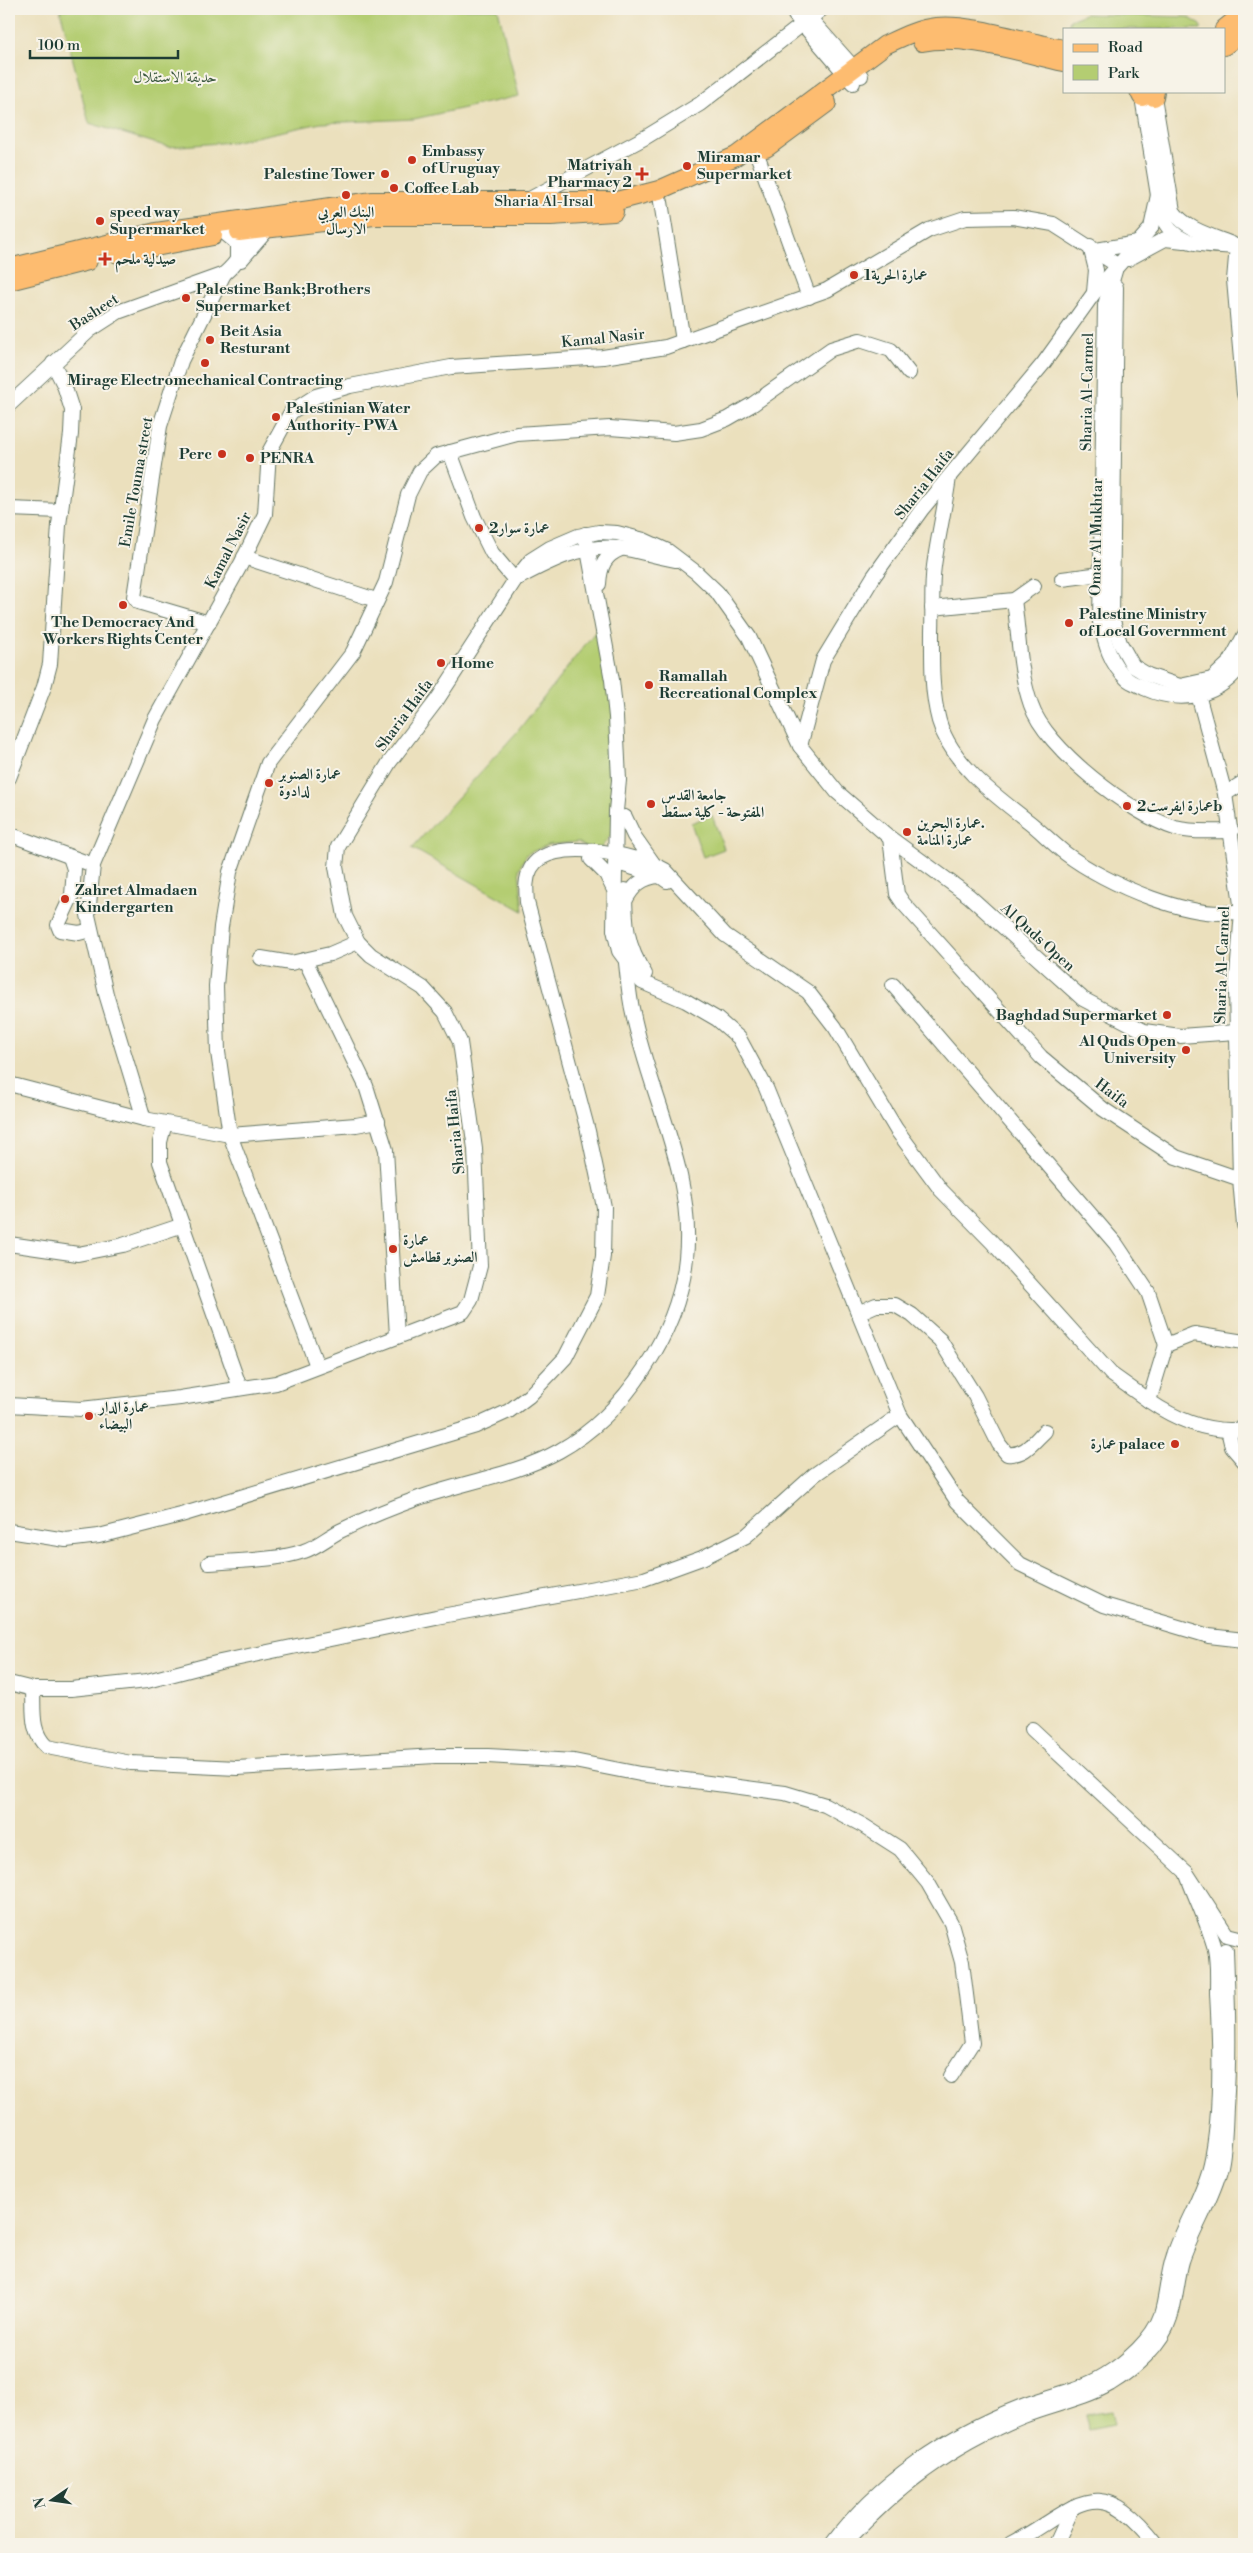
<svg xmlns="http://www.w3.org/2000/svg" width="1253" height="2553" viewBox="0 0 1253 2553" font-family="'Libre Bodoni',Amiri,serif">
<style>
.green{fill:#b4cd72;stroke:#6a8553}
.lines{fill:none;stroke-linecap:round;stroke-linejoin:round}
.minor-casing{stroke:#667664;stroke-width:16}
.major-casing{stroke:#667664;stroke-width:20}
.minor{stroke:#fff;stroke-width:14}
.major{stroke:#fdbc70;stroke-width:18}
.poi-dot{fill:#c8321e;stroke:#f7f3e8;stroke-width:2}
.labels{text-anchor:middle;stroke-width:4;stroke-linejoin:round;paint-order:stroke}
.park-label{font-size:15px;fill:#3d5a40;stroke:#f7f3e8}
.poi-label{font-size:15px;font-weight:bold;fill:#1f3d34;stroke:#f7f3e8;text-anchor:start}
.street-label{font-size:15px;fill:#1f3d34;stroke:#f7f3e8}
</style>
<rect width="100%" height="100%" fill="#f7f3e8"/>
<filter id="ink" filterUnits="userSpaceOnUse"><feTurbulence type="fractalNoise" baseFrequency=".02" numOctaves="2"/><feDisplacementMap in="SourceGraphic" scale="10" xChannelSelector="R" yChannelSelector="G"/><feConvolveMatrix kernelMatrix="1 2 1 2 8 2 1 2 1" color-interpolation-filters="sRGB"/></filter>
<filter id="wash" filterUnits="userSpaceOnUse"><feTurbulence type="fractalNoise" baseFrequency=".0096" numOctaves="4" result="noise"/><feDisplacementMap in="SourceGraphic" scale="20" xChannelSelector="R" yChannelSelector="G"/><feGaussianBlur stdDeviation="1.12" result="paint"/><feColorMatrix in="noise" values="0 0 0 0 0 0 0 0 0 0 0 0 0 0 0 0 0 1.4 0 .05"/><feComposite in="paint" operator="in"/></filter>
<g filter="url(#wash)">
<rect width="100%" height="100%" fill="#ebe0bd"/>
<g class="green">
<polygon points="60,9 498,9 519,96 414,119 321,123 232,142 168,147 89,123"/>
<polygon points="1085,14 1188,17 1201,25 1201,29 1067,29 1070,20"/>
<polygon points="602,623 614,696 616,829 599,850 592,851 578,842 548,845 527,854 519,869 523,911 412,848 517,732"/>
<polygon points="712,815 724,849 703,857 691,823"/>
<polygon points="1111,2411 1114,2424 1088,2429 1086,2415"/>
</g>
</g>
<g filter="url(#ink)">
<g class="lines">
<defs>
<g id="minor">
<polyline points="793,9 795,15 853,83"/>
<polyline points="805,13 861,76"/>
<path d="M1141,91L1161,214C1175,252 1213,243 1244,248"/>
<path d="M1153,91L1173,211C1185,229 1212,236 1232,244"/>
<polyline points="757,154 809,297"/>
<polyline points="526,201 646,137 700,104 822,9"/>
<polyline points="661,202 683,341"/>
<polyline points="226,234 237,243 237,258"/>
<polyline points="1090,246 1096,270 1094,292"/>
<polyline points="1237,246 1234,280 1244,394"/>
<polyline points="1096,250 1138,243"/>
<polyline points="1128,259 1165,239 1184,241"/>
<polyline points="241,260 268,229"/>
<path d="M1115,271L1105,305L1100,622C1105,643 1110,664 1127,679C1132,683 1139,685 1144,688C1182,705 1221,697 1244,661"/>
<polyline points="1116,287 1112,618 1120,643 1133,666 1148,675 1180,686 1212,679 1230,662 1244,636"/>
<path d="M9,405L90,330L118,312L224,274C238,262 245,250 247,231"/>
<polyline points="450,452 474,517 492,553 515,580"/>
<path d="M949,477C945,507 938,537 934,566C931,587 933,610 932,631C932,661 931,691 939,721C951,763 994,795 1028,821C1041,831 1052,843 1065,853C1104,883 1196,924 1244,910"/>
<polyline points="9,509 61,511"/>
<polyline points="244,557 376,600"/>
<path d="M520,577C550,561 583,544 619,548C638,550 657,557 676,560"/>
<polyline points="1062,579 1101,574 1109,571"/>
<path d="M599,584C600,566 605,555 621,549"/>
<path d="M1014,600C1019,634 1019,672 1031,705C1045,748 1132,815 1175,828C1193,833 1213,831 1232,831"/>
<polyline points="932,608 1014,600 1034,586"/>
<polyline points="209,623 138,602 134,597 160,426 181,361 224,274"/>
<polyline points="1196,687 1225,794 1242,911 1236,988 1240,1179 1244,1179"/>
<polyline points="800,746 823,660 874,576 922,509 1043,364 1094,293 1151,228 1158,195"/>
<polyline points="9,778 44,687 50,664 59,525 71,434 72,410 64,385 53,363"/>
<polyline points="1225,794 1244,782"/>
<polyline points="625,817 634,836 653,863"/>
<polyline points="9,834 93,865"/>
<polyline points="890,838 897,894 903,903 1041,1057 1103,1109 1176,1157 1240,1179 1244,1225"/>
<polyline points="70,857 74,869 72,895 58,925 60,930 79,933 91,930"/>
<polyline points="591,859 606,874 614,890"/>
<polyline points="624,865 660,876 667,881"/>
<path d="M625,890C625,922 626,946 645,974"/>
<path d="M625,901C633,886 642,877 660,876"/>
<polyline points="261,958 291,963 330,954 358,942"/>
<polyline points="305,960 366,1086 386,1150 397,1336"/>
<polyline points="893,985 1116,1244 1148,1292 1166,1345"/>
<polyline points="9,1084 144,1119 230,1135 356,1125 378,1121"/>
<polyline points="144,1119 106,994 88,915 93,865 155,719 241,564 265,514 269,452 291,412 316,396 350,386 451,367 603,357 666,347 827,290 929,230 965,218 1013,217 1053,224 1117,265"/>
<polyline points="165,1123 160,1142 160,1162 240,1388"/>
<polyline points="9,1244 78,1254 123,1245 183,1225"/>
<path d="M858,1313L876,1305H895L912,1315L940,1340L975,1396L999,1444L1007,1454C1025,1456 1033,1442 1045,1431"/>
<path d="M1244,1342L1194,1334L1166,1345L1149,1401C1177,1420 1209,1434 1244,1429"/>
<polyline points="317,1366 230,1135 218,1052 216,986 221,927 230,872 268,763 353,652 386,582 408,495 420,471 436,456 517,434 610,428 674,433 701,429 727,419 753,404 831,349 860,340 891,350 909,373"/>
<polyline points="9,1405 81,1409 180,1398 276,1383 463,1312 471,1300 480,1266 475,1149 460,1042 445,1012 423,988 371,955 358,942 345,916 336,867 338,847 389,763 437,700 515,580 531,560 550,548 578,536 599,532 617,533 644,540 668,551 697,573 717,592 749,637 800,746 837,792 890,838 969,896 1083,999 1144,1031 1180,1036 1236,1032 1244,1029"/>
<polyline points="900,1415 957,1501 1020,1564 1104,1605 1209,1636 1244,1640"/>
<polyline points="1228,1430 1232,1447 1244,1461"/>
<path d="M9,1531L66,1540L99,1536L181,1515L476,1426L509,1411L529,1396L565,1358L597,1296L603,1256L604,1207L588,1131L527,902C526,890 525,879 531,868C550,835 638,855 665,870L725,935L808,992L835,1027L896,1129L941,1190L992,1242L1111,1374L1149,1401"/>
<path d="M209,1563C240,1560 275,1561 304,1551C317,1547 328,1537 340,1531C364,1519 391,1508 416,1499C463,1482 516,1475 559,1451C625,1414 679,1332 686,1258C695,1173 649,1094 633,1013C629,997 628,980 626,963"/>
<polyline points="9,1683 33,1689 71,1689 147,1681 220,1662 436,1617 644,1579 702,1558 746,1536 814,1475 900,1415 766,1088 739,1038 717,1019 686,1001 642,982 619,951 614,930 616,811 619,780 616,717 612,680 585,534"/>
<path d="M33,1689C34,1710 30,1732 47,1747L131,1763L237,1768L435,1756H488L574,1761L640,1774L785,1793L825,1805L864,1826L900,1849L928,1883L951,1923L962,1962L972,2043L951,2076"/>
<polyline points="1032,1729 1186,1872 1227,1935 1243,1939"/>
<path d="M832,2544C878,2482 948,2435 1020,2407C1048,2396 1079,2391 1105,2375C1126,2362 1153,2339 1161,2315C1167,2296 1167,2275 1174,2255C1184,2224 1204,2195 1211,2163C1222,2114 1220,2043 1217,1993C1217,1979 1218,1963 1215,1949C1208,1923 1195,1897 1186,1872"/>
<path d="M844,2544C898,2485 948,2448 1021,2417C1050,2405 1082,2400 1110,2384C1133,2370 1162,2345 1170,2318C1176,2300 1177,2279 1182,2261C1193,2228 1213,2199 1221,2166C1225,2147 1225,2127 1226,2107C1230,2055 1228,2002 1226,1950"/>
<path d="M1011,2544C1078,2508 1097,2468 1157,2544"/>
<polyline points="1056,2544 1073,2507"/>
</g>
<g id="major">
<polyline points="1224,29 1244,13"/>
<path d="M922,42C964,33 1022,53 1064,62"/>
<polyline points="1224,46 1244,31"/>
<polyline points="1139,91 1142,97"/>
<polyline points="1154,97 1155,91"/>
<polyline points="766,148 827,103"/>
<polyline points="239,232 374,216 551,216 614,212"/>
<polyline points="118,254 213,236"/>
<path d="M9,268L156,232L373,201H617L659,190L736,156L885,45C902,37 918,29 936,27C970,23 1028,43 1064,49"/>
<polyline points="9,281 88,261"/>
</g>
</defs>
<use href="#minor" class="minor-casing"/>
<use href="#major" class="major-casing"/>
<use href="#minor" class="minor"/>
<use href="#major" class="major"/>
</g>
</g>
<g class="poi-dot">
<circle cx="412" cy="160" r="5"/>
<circle cx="687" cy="166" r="5"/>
<circle cx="385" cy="174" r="5"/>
<path d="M639.5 166.5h5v5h5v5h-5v5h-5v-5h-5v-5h5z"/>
<circle cx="394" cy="188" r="5"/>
<circle cx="346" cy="195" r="5"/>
<circle cx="100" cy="221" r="5"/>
<path d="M102.5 251.5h5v5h5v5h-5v5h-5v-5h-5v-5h5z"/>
<circle cx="854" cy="275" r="5"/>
<circle cx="186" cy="298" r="5"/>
<circle cx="210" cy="340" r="5"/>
<circle cx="205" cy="363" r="5"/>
<circle cx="276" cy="417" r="5"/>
<circle cx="222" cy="454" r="5"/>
<circle cx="250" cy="458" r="5"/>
<circle cx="479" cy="528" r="5"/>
<circle cx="123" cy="605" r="5"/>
<circle cx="1069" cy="623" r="5"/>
<circle cx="441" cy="663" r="5"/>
<circle cx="649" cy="685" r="5"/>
<circle cx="269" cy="783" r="5"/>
<circle cx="651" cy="804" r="5"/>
<circle cx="1127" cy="806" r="5"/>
<circle cx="907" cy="832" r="5"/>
<circle cx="65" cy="899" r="5"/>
<circle cx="1167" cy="1015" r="5"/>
<circle cx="1186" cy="1050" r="5"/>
<circle cx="393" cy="1249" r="5"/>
<circle cx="89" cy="1416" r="5"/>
<circle cx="1175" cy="1444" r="5"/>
</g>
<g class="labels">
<g class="park-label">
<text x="175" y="82">حديقة الاستقلال</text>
</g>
<g class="poi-label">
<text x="422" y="156">Embassy<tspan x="422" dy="17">of Uruguay</tspan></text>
<text x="697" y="162">Miramar<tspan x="697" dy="17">Supermarket</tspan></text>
<text x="632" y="170" text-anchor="end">Matriyah<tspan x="632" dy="17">Pharmacy 2</tspan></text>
<text x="375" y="179" text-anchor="end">Palestine Tower</text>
<text x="404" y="193">Coffee Lab</text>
<text x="110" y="217">speed way<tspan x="110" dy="17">Supermarket</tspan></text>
<text x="346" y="217" text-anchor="middle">البنك العربي<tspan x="346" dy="17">الارسال</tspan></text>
<text x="115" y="264">صيدلية ملحم</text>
<text x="864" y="280">عمارة الحرية1</text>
<text x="196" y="294">Palestine Bank;Brothers<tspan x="196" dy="17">Supermarket</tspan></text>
<text x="220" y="336">Beit Asia<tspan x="220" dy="17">Resturant</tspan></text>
<text x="205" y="385" text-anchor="middle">Mirage Electromechanical Contracting</text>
<text x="286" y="413">Palestinian Water<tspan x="286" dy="17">Authority- PWA</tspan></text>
<text x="212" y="459" text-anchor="end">Perc</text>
<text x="260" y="463">PENRA</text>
<text x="489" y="533">عمارة سوار2</text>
<text x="1079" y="619">Palestine Ministry<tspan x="1079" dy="17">of Local Government</tspan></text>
<text x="123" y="627" text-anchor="middle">The Democracy And<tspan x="123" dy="17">Workers Rights Center</tspan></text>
<text x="451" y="668">Home</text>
<text x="659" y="681">Ramallah<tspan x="659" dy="17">Recreational Complex</tspan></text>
<text x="279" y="779">عمارة الصنوبر<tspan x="279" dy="17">لدادوة</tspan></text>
<text x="661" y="800">جامعة القدس<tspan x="661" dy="17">المفتوحة - كلية مسقط</tspan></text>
<text x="1137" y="811">عمارة ايفرست2b</text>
<text x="917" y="828">عمارة البحرين.<tspan x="917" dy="17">عمارة المنامة</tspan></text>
<text x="75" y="895">Zahret Almadaen<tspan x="75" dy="17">Kindergarten</tspan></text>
<text x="1157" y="1020" text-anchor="end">Baghdad Supermarket</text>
<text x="1176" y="1046" text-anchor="end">Al Quds Open<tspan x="1176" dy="17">University</tspan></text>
<text x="403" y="1245">عمارة<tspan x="403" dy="17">الصنوبر قطامش</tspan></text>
<text x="99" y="1412">عمارة الدار<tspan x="99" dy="17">البيضاء</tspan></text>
<text x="1165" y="1449" text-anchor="end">عمارة palace</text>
</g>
<g class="street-label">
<text x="544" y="206">Sharia Al-Irsal</text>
<text transform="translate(94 312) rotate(-33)" y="5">Basheet</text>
<text transform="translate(603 338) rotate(-6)" y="5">Kamal Nasir</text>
<text transform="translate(1087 392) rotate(-89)" y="5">Sharia Al-Carmel</text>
<text transform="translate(136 482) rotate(-80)" y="5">Emile Touma street</text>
<text transform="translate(924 484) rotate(-52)" y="5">Sharia Haifa</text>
<text transform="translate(1096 537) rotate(-89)" y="5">Omar Al Mukhtar</text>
<text transform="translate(228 550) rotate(-63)" y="5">Kamal Nasir</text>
<text transform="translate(404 715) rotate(-54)" y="5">Sharia Haifa</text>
<text transform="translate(1038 937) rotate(42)" y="5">Al Quds Open</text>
<text transform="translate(1222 965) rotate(-88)" y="5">Sharia Al-Carmel</text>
<text transform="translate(1112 1093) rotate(37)" y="5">Haifa</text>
<text transform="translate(455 1132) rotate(-96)" y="5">Sharia Haifa</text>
</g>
</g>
<rect width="1253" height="2553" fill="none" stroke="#f7f3e8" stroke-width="30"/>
<rect x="1063" y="28" width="162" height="65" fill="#f7f3e8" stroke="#a1aaa0"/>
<rect x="1073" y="44" width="25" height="8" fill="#fdbc70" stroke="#a1aaa0"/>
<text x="1108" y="52" font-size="15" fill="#1f3d34">Road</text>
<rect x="1073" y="65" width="25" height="15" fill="#b4cd72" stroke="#a1aaa0"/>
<text x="1108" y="78" font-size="15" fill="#1f3d34">Park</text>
<g transform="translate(52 2500) rotate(257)" stroke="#f7f3e8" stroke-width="4" paint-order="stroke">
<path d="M0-4L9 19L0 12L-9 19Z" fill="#1f3d34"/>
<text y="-8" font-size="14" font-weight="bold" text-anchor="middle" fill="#1f3d34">N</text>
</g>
<path d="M30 50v8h148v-8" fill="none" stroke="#1f3d34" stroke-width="2.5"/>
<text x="38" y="50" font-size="15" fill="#1f3d34" stroke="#f7f3e8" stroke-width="4" paint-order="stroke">100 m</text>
</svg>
